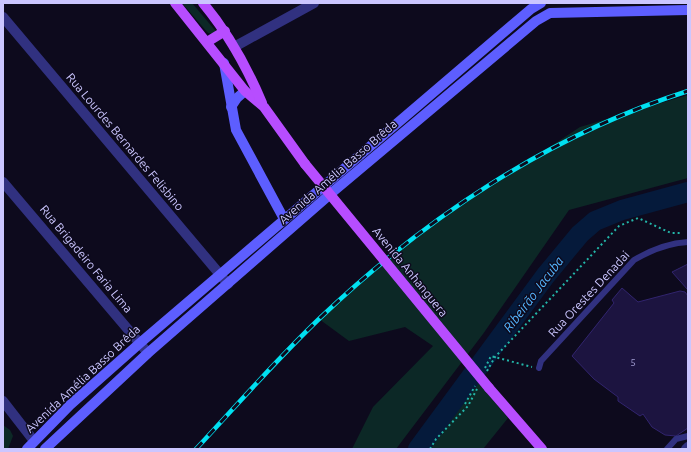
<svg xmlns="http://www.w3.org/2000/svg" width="691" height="452" viewBox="0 0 691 452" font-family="Ubuntu,sans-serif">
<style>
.green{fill:#0c2826}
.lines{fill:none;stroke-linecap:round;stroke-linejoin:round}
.river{stroke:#051a3b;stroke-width:20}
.building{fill:#1c1440;stroke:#31246e}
.path{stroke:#23b6a9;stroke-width:2;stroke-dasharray:2 3;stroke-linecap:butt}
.lane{stroke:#313180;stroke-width:6}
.street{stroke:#313180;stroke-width:10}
.secondary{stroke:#5d5eff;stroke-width:10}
.primary{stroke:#b74dff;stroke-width:10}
.rail-casing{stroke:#00e0f1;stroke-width:4.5}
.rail{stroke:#0d0a1d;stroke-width:3;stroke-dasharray:9;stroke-linecap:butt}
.primary-bridge{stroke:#b74dff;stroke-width:10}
.labels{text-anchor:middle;stroke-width:3;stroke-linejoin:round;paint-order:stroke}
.number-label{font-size:10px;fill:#9f9acf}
.street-label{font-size:12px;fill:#cbc6ff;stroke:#0d0a1d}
.water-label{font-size:13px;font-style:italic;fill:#54b5ff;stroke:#0d0a1d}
</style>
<rect width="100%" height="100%" fill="#0d0a1d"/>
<g class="green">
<polygon points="182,3 192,3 219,35 208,33"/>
<polygon points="688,95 688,178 569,210 483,334 396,449 352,449 373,407 433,346 405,327 349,341 319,319 413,237 580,127"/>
<polygon points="474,378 508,418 483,449 420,449"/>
<polygon points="3,425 10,430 13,436 8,449 3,449"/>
</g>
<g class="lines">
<polyline class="river" points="418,449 546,275 580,234 595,221 622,210 688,192"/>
</g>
<g class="building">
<polygon points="688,264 688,290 672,272"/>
<polygon points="622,288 638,302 680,291 685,292 688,296 688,428 676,436 665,435 652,427 643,414 640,416 618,401 618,397 594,379 572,356 614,303 612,300"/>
</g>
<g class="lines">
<g class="path">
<polyline points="485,368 491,356 532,367"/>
<polyline points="487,371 495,357 619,226 638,218 671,233 680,233"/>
<polyline points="465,404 475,386"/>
<polyline points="430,449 436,439 468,406 477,389"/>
</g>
<g class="lane">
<path d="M539,368L541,361L634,260C651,250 669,243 688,242"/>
<polyline points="667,449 676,439 688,436"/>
</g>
<g class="street">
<polyline points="3,17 228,284"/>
<polyline points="234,47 314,3"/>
<polyline points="3,182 148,353"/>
<polyline points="3,401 34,441"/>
<polyline points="686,449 688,447"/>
</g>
<g class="secondary">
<polyline points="224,63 236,130 284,219"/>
<polyline points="231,107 237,98 245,91"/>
<polyline points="27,449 70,405 140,343 531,9 541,3"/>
<polyline points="45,449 148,353 335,190 536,21 550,13 688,10"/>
</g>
<g class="primary">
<polyline points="175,3 245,91 264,107 305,164"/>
<path d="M203,3C228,33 247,67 262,103"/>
<polyline points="207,42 225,31"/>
<polyline points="489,388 542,449"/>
</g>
<defs>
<path id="rail" d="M196,449C237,405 276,360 320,318C424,219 549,135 688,91"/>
</defs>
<use href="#rail" class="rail-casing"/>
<use href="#rail" class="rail"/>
<polyline class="primary-bridge" points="305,164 489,388"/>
</g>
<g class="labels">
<g class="number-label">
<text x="633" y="366">5</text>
</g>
<g class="street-label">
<text transform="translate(125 142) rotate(50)" y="4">Rua Lourdes Bernardes Felisbino</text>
<text transform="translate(338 172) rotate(-41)" y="4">Avenida Amélia Basso Brêda</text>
<text transform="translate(86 259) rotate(50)" y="4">Rua Brigadeiro Faria Lima</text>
<text transform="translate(410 272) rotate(51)" y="4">Avenida Anhanguera</text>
<text transform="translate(589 294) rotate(-47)" y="4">Rua Orestes Denadai</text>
<text transform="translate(83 379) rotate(-43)" y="4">Avenida Amélia Basso Brêda</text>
</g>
<g class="water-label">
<text transform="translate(533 294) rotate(-53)" y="5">Ribeirão Jacuba</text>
</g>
</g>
<rect width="691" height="452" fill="none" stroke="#cbc6ff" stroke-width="8"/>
</svg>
